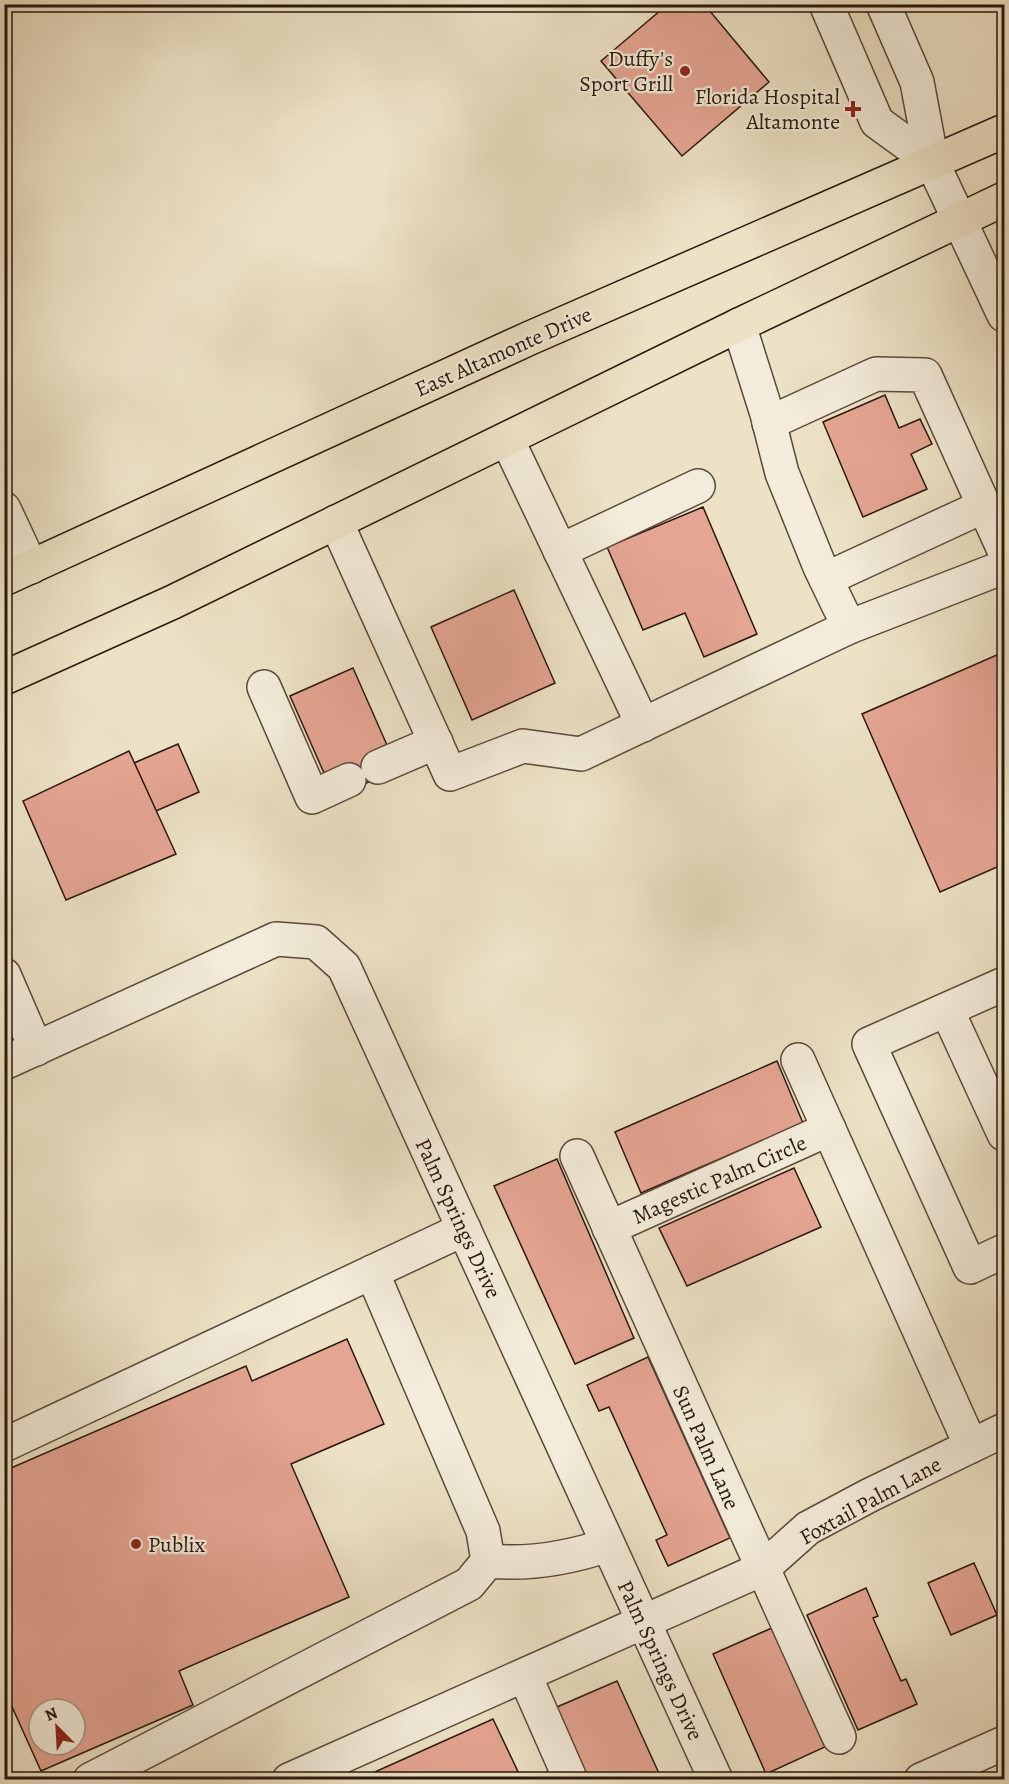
<svg xmlns="http://www.w3.org/2000/svg" width="1009" height="1784" viewBox="0 0 1009 1784" font-family="Alegreya,serif">
<style>
.building{fill:#e5a593;stroke:#29180c;stroke-width:1.5;fill-rule:evenodd}
.lines{fill:none;stroke-linecap:round;stroke-linejoin:round}
.minor-casing{stroke:#5a4a3a;stroke-width:36}
.major-casing{stroke:#29180c;stroke-width:36}
.minor{stroke:#f3ecda;stroke-width:33}
.major{stroke:#ede2c6;stroke-width:33}
.poi-dot{fill:#8f2418;stroke:#f3ecda;stroke-width:2}
.labels{text-anchor:middle;stroke-width:4.5;stroke-linejoin:round;paint-order:stroke}
.poi-label{font-size:22px;fill:#29180c;stroke:#f3ecda;text-anchor:end}
.street-label{font-size:22px;fill:#29180c;stroke:#f3ecda}
</style>
<rect width="100%" height="100%" fill="#ede2c6"/>
<filter id="stains"><feTurbulence type="fractalNoise" baseFrequency=".00333" numOctaves="4"/><feColorMatrix values="0 0 0 0 .2 0 0 0 0 .09 0 0 0 0 .02 0 0 0 .5 -.17"/></filter>
<radialGradient id="worn" r=".72"><stop offset=".6" stop-color="#630" stop-opacity="0"/><stop offset="1" stop-color="#630" stop-opacity=".3"/></radialGradient>
<g class="building">
<polygon points="668,4 704,4 769,82 682,156 601,61"/>
<polygon points="885,395 899,428 920,419 932,444 911,454 927,489 863,517 823,422"/>
<polygon points="703,507 757,634 704,657 685,613 643,630 607,547"/>
<polygon points="514,590 555,683 472,720 431,627"/>
<polygon points="999,654 1004,665 1004,864 940,892 862,714"/>
<polygon points="353,668 387,745 371,752 382,776 353,789 342,765 324,773 290,696"/>
<polygon points="178,744 199,792 156,811 134,763"/>
<polygon points="129,751 176,854 66,900 23,801"/>
<polygon points="777,1061 803,1123 641,1193 615,1132"/>
<polygon points="557,1159 634,1338 575,1364 494,1186"/>
<polygon points="794,1168 821,1227 687,1286 659,1228"/>
<path d="M347,1339L384,1424L291,1464L349,1597L179,1671L193,1705L41,1771L4,1689V1471L246,1366L252,1381ZM39,1709H75V1745H39Z"/>
<polygon points="648,1357 730,1538 668,1566 656,1540 667,1535 609,1407 599,1411 587,1385"/>
<polygon points="1004,1480 1004,1498 998,1483"/>
<polygon points="974,1563 997,1615 951,1635 928,1583"/>
<polygon points="866,1588 878,1616 873,1618 901,1681 906,1679 917,1704 858,1730 807,1615"/>
<polygon points="774,1627 827,1746 766,1774 713,1654"/>
<polygon points="617,1681 662,1780 589,1780 557,1707"/>
<polygon points="493,1719 521,1778 518,1780 357,1780"/>
</g>
<g class="lines">
<defs>
<g id="minor">
<polyline points="826,4 877,122 932,162"/>
<polyline points="883,4 917,82 932,162 1004,315"/>
<polyline points="739,325 767,414 782,473 820,567 849,627"/>
<polyline points="769,423 876,374 925,375 1004,550"/>
<polyline points="507,439 643,725"/>
<polyline points="4,509 31,567"/>
<polyline points="336,522 450,774 523,746 581,754 849,627 1004,567"/>
<polyline points="560,551 698,486"/>
<polyline points="826,579 984,506"/>
<polyline points="264,687 312,797 349,780"/>
<polyline points="378,767 436,742"/>
<polyline points="4,975 36,1049"/>
<polyline points="1004,984 869,1044 970,1267 1004,1251"/>
<polyline points="947,1010 1004,1134"/>
<polyline points="798,1060 971,1446"/>
<polyline points="4,1063 276,939 316,942 344,967 716,1780"/>
<polyline points="577,1156 839,1737"/>
<polyline points="609,1228 829,1129"/>
<polyline points="4,1445 464,1229"/>
<path d="M488,1561C529,1565 569,1558 608,1545"/>
<polyline points="525,1676 569,1776 562,1780"/>
<polyline points="90,1780 469,1584 488,1561 483,1531 372,1272"/>
<polyline points="289,1780 762,1569 808,1528 870,1495 1004,1430"/>
<polyline points="921,1780 1004,1743"/>
</g>
<g id="major">
<polyline points="4,579 530,338 1004,131"/>
<polyline points="4,678 173,602 739,325 1004,199"/>
</g>
</defs>
<use href="#minor" class="minor-casing"/>
<use href="#major" class="major-casing"/>
<use href="#minor" class="minor"/>
<use href="#major" class="major"/>
</g>
<g class="poi-dot">
<circle cx="685" cy="71" r="6"/>
<path d="M850 100h6v6h6v6h-6v6h-6v-6h-6v-6h6z"/>
<circle cx="136" cy="1544" r="6"/>
</g>
<g class="labels">
<g class="poi-label">
<text x="673" y="66">Duffy's<tspan x="673" dy="25">Sport Grill</tspan></text>
<text x="840" y="104">Florida Hospital<tspan x="840" dy="25">Altamonte</tspan></text>
<text x="148" y="1552" text-anchor="start">Publix</text>
</g>
<g class="street-label">
<text transform="translate(503 351) rotate(-24)" y="8">East Altamonte Drive</text>
<text transform="translate(719 1179) rotate(-24)" y="8">Magestic Palm Circle</text>
<text transform="translate(459 1218) rotate(65)" y="8">Palm Springs Drive</text>
<text transform="translate(707 1447) rotate(66)" y="8">Sun Palm Lane</text>
<text transform="translate(870 1500) rotate(-29)" y="8">Foxtail Palm Lane</text>
<text transform="translate(661 1660) rotate(65)" y="8">Palm Springs Drive</text>
</g>
</g>
<rect width="1009" height="1784" fill="none" stroke="#ede2c6" stroke-width="24"/>
<rect x="6" y="6" width="997" height="1772" fill="none" stroke="#29180c" stroke-width="3"/>
<rect x="12" y="12" width="985" height="1760" fill="none" stroke="#29180c" stroke-width="1.5"/>
<g transform="translate(57 1727) rotate(336)"><circle r="28" fill="#f3ecda" stroke="#a29788" stroke-width="1.5"/>
<path d="M0-4.5L10 22L0 15L-10 22Z" fill="#8f2418"/>
<text y="-9" font-size="16" font-weight="bold" text-anchor="middle" fill="#29180c">N</text>
</g>
<rect width="100%" height="100%" filter="url(#stains)"/>
<rect width="100%" height="100%" fill="url(#worn)"/>
</svg>
